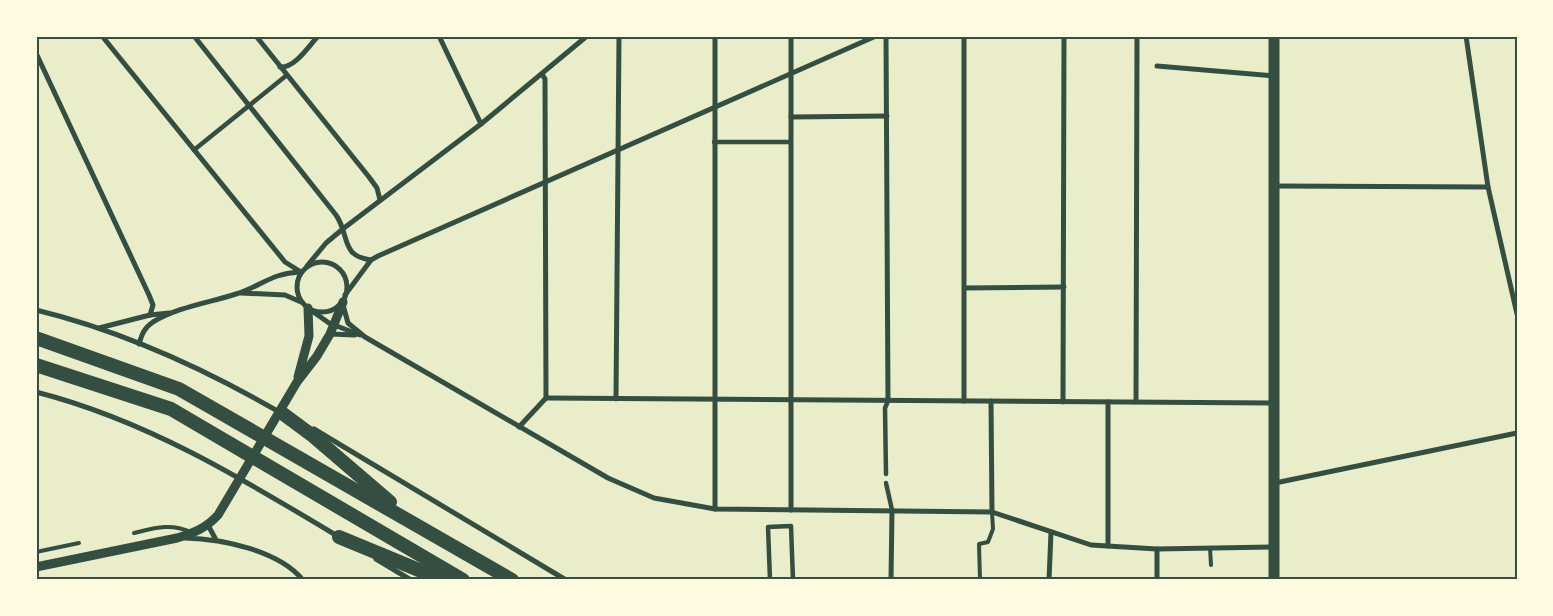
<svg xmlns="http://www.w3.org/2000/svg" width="1553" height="616" viewBox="0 0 1553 616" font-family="'Roboto Condensed',sans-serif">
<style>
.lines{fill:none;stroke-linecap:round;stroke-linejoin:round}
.service{stroke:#344e41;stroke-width:4}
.pedestrian{stroke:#344e41;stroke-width:4.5}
.minor{stroke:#344e41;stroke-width:5}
.tertiary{stroke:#344e41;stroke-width:9}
.primary{stroke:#344e41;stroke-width:11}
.motorway{stroke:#344e41;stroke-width:14}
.neatline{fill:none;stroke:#344e41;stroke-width:2}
</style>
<rect width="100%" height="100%" fill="#e9edc9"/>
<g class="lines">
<g class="service">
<path d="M134,533C155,528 170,523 191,532"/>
<polyline points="1210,548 1211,565"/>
<polyline points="36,552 79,543"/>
<polyline points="980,580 979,544 988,542 993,529 992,512"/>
</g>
<g class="pedestrian">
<polyline points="714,142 791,142"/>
<polyline points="194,150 287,75"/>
<polyline points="886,474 885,408 888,401"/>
<polyline points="886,483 892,510"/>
<polyline points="770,580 768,527 791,526 793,580"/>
</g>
<g class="minor">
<polyline points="102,36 285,262 301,272"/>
<path d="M194,36L336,215C350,235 340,256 371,260"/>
<polyline points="256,36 369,177 377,188 380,200"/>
<polyline points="439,36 481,124"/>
<polyline points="791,36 791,510"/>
<polyline points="886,36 888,401"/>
<polyline points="964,36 964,401"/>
<polyline points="1466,36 1488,187 1517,314"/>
<polyline points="36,53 149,295 153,305 150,315"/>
<polyline points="1157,66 1274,76"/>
<path d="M280,67C295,68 309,46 318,36"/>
<polyline points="791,117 887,116"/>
<polyline points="1275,186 1488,187"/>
<circle cx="322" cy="287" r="25"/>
<polyline points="307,266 326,243 344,228 481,124 587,36"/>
<polyline points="965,288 1064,287"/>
<polyline points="241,293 285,295 301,302"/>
<polyline points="345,295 371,260 378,256 876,36"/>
<polyline points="343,305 348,323 365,337 608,478 654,498 715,509 992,512 1091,545 1157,549 1274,547"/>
<path d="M36,310C123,331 205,369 281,413"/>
<polyline points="312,311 329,323 360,335"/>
<polyline points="99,328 150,315 169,313"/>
<polyline points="330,334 355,335"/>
<path d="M139,344C142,334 144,328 153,322C178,307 208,303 236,294C261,286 272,273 300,272"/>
<path d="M36,392C146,420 243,479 339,537"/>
<polyline points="546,398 1273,403"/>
<polyline points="616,399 619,36"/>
<polyline points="991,401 992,512"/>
<polyline points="1063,402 1064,36"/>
<polyline points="1108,402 1108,546"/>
<polyline points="1136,402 1137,36"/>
<polyline points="519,427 546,398 545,79 542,74"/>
<polyline points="314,429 566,580"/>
<polyline points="1275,483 1517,433"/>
<polyline points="715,509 715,36"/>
<polyline points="208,525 216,540"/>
<path d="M185,538C222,539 278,550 303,580"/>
<polyline points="1157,549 1157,580"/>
<polyline points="376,559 411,580"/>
<polyline points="256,580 264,580"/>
<polyline points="891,580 892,510"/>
<polyline points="1049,580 1051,532"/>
</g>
<g class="tertiary">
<polyline points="298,377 309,336 308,308"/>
<path d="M36,567L177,538C194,533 206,528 218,515L297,382L317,356L330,334L343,302"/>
</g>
<polyline class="primary" points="1274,36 1274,580"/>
<g class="motorway">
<polyline points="36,338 179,389 512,580"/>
<polyline points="36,365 171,409 463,580"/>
<polyline points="282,413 313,436 390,502"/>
<polyline points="339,537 443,580"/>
</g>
</g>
<rect width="1553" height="616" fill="none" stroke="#fefae0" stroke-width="75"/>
<rect x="38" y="38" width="1478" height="540" class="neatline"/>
</svg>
